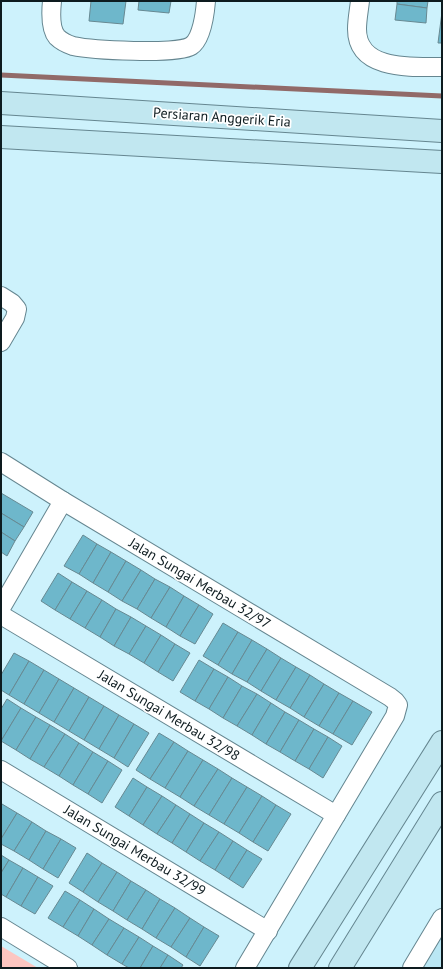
<svg xmlns="http://www.w3.org/2000/svg" width="443" height="969" viewBox="0 0 443 969" font-family="'PT Sans',sans-serif">
<style>
.built{fill:#bae7f4}
.green{fill:#fcc6c1}
.lines{fill:none;stroke-linecap:round;stroke-linejoin:round}
.stream{stroke:#916a68;stroke-width:5}
.building{fill:#6eb7cb;stroke:#678992}
.minor-casing{stroke:#658690;stroke-width:20}
.secondary-casing{stroke:#658690;stroke-width:24}
.minor{stroke:#fff;stroke-width:18}
.secondary{stroke:#c1e7f0;stroke-width:22}
.labels{text-anchor:middle;stroke-width:3.5;stroke-linejoin:round;paint-order:stroke}
.street-label{font-size:14px;fill:#0d1b1f;stroke:#fff}
</style>
<rect width="100%" height="100%" fill="#cdf2fc"/>
<polygon class="built" points="442,930 442,968 419,968"/>
<polygon class="green" points="1,946 38,968 1,968"/>
<g class="lines">
<polyline class="stream" points="1,75 442,96"/>
</g>
<g class="building">
<polygon points="91,1 126,1 123,24 89,21"/>
<polygon points="139,1 171,1 169,13 138,10"/>
<polygon points="397,1 428,1 427,8 397,4"/>
<polygon points="397,4 427,8 426,23 395,20"/>
<polygon points="442,12 442,43 438,43"/>
<polygon points="1,493 33,512 24,527 1,513"/>
<polygon points="1,513 24,527 15,541 1,532"/>
<polygon points="1,532 15,541 7,556 1,552"/>
<polygon points="83,535 97,544 79,574 64,566"/>
<polygon points="97,544 111,552 93,583 79,574"/>
<polygon points="111,552 126,561 108,592 93,583"/>
<polygon points="126,561 141,570 122,601 108,592"/>
<polygon points="141,570 155,579 137,609 122,601"/>
<polygon points="58,573 72,582 55,610 41,601"/>
<polygon points="155,579 170,587 151,618 137,609"/>
<polygon points="72,582 87,591 70,619 55,610"/>
<polygon points="170,587 184,596 166,627 151,618"/>
<polygon points="87,591 102,600 85,628 70,619"/>
<polygon points="184,596 199,605 180,636 166,627"/>
<polygon points="102,600 116,609 100,637 85,628"/>
<polygon points="199,605 213,614 195,644 180,636"/>
<polygon points="116,609 131,617 114,646 100,637"/>
<polygon points="131,617 146,626 129,654 114,646"/>
<polygon points="223,623 238,632 218,665 203,656"/>
<polygon points="146,626 161,635 144,663 129,654"/>
<polygon points="238,632 252,640 232,674 218,665"/>
<polygon points="161,635 175,644 158,672 144,663"/>
<polygon points="252,640 267,649 247,682 232,674"/>
<polygon points="175,644 190,653 173,681 158,672"/>
<polygon points="267,649 281,658 261,691 247,682"/>
<polygon points="14,653 29,661 9,695 1,690 1,675"/>
<polygon points="281,658 296,667 276,700 261,691"/>
<polygon points="199,660 214,669 195,701 180,692"/>
<polygon points="29,661 44,670 24,704 9,695"/>
<polygon points="296,667 310,675 290,708 276,700"/>
<polygon points="214,669 228,677 209,709 195,701"/>
<polygon points="44,670 59,679 39,713 24,704"/>
<polygon points="310,675 324,684 304,717 290,708"/>
<polygon points="228,677 242,686 223,718 209,709"/>
<polygon points="59,679 74,688 54,722 39,713"/>
<polygon points="324,684 339,693 319,726 304,717"/>
<polygon points="242,686 257,694 237,726 223,718"/>
<polygon points="74,688 89,697 69,731 54,722"/>
<polygon points="339,693 353,701 333,734 319,726"/>
<polygon points="257,694 271,703 252,735 237,726"/>
<polygon points="89,697 104,706 84,740 69,731"/>
<polygon points="7,699 21,708 1,741 1,709"/>
<polygon points="353,701 372,712 352,745 333,734"/>
<polygon points="271,703 285,712 266,744 252,735"/>
<polygon points="104,706 119,715 99,749 84,740"/>
<polygon points="21,708 36,717 16,750 1,741"/>
<polygon points="285,712 299,720 280,752 266,744"/>
<polygon points="119,715 134,724 114,758 99,749"/>
<polygon points="36,717 50,725 30,759 16,750"/>
<polygon points="299,720 314,729 295,761 280,752"/>
<polygon points="134,724 149,733 128,767 114,758"/>
<polygon points="50,725 65,734 44,767 30,759"/>
<polygon points="314,729 328,737 309,769 295,761"/>
<polygon points="159,733 174,742 150,779 136,770"/>
<polygon points="65,734 79,743 59,776 44,767"/>
<polygon points="328,737 342,746 323,778 309,769"/>
<polygon points="174,742 188,751 165,788 150,779"/>
<polygon points="79,743 93,752 73,785 59,776"/>
<polygon points="188,751 203,760 180,797 165,788"/>
<polygon points="93,752 108,761 88,794 73,785"/>
<polygon points="203,760 218,769 194,806 180,797"/>
<polygon points="108,761 122,770 102,803 88,794"/>
<polygon points="218,769 232,778 209,815 194,806"/>
<polygon points="133,778 147,787 129,816 115,807"/>
<polygon points="232,778 247,787 224,824 209,815"/>
<polygon points="147,787 162,796 143,825 129,816"/>
<polygon points="247,787 262,796 239,833 224,824"/>
<polygon points="162,796 176,805 157,834 143,825"/>
<polygon points="262,796 276,805 253,842 239,833"/>
<polygon points="2,804 17,813 1,839 1,806"/>
<polygon points="176,805 190,814 172,843 157,834"/>
<polygon points="276,805 291,814 268,851 253,842"/>
<polygon points="17,813 32,822 14,851 1,844 1,839"/>
<polygon points="190,814 204,823 186,852 172,843"/>
<polygon points="32,822 46,831 29,860 14,851"/>
<polygon points="204,823 219,832 200,861 186,852"/>
<polygon points="46,831 61,839 43,869 29,860"/>
<polygon points="219,832 233,841 215,870 200,861"/>
<polygon points="61,839 76,848 58,878 43,869"/>
<polygon points="233,841 247,850 229,879 215,870"/>
<polygon points="247,850 262,859 243,888 229,879"/>
<polygon points="87,853 102,863 83,892 69,883"/>
<polygon points="1,855 9,860 1,873"/>
<polygon points="9,860 23,868 6,897 1,894 1,873"/>
<polygon points="102,863 117,872 98,902 83,892"/>
<polygon points="23,868 38,877 21,906 6,897"/>
<polygon points="117,872 131,881 113,911 98,902"/>
<polygon points="38,877 53,886 35,914 21,906"/>
<polygon points="131,881 146,890 127,920 113,911"/>
<polygon points="146,890 160,899 142,929 127,920"/>
<polygon points="65,891 80,900 63,927 48,918"/>
<polygon points="160,899 175,908 156,938 142,929"/>
<polygon points="80,900 94,909 78,936 63,927"/>
<polygon points="175,908 190,918 171,947 156,938"/>
<polygon points="94,909 109,919 92,945 78,936"/>
<polygon points="190,918 204,927 186,957 171,947"/>
<polygon points="109,919 124,928 107,955 92,945"/>
<polygon points="204,927 219,936 200,966 186,957"/>
<polygon points="124,928 139,937 122,964 107,955"/>
<polygon points="139,937 153,946 140,968 129,968 122,964"/>
<polygon points="153,946 168,955 160,968 140,968"/>
<polygon points="168,955 183,965 181,968 160,968"/>
</g>
<g class="lines">
<defs>
<g id="minor">
<path d="M52,1C51,11 50,29 57,37C61,41 67,44 73,46C91,50 177,55 191,46C202,39 205,13 206,1"/>
<path d="M360,1C359,10 357,20 357,29C357,71 412,67 442,67"/>
<polyline points="1,296 12,303 17,309 15,318 1,342"/>
<polyline points="1,462 63,501 390,697 395,701 398,705 395,716 245,968"/>
<polyline points="1,608 63,501"/>
<polyline points="1,615 336,815"/>
<polyline points="1,770 268,931"/>
<polyline points="1,927 68,968"/>
<polyline points="412,968 442,918"/>
</g>
<g id="secondary">
<polyline points="1,103 442,131"/>
<polyline points="1,137 442,162"/>
<polyline points="300,968 442,742"/>
<polyline points="340,968 442,803"/>
</g>
</defs>
<use href="#minor" class="minor-casing"/>
<use href="#secondary" class="secondary-casing"/>
<use href="#minor" class="minor"/>
<use href="#secondary" class="secondary"/>
</g>
<g class="labels">
<g class="street-label">
<text transform="translate(222 117) rotate(4)" y="5">Persiaran Anggerik Eria</text>
<text transform="translate(200 583) rotate(31)" y="5">Jalan Sungai Merbau 32/97</text>
<text transform="translate(169 715) rotate(31)" y="5">Jalan Sungai Merbau 32/98</text>
<text transform="translate(135 850) rotate(31)" y="5">Jalan Sungai Merbau 32/99</text>
</g>
</g>
<rect width="443" height="969" fill="none" stroke="#0d1b1f" stroke-width="4"/>
</svg>
